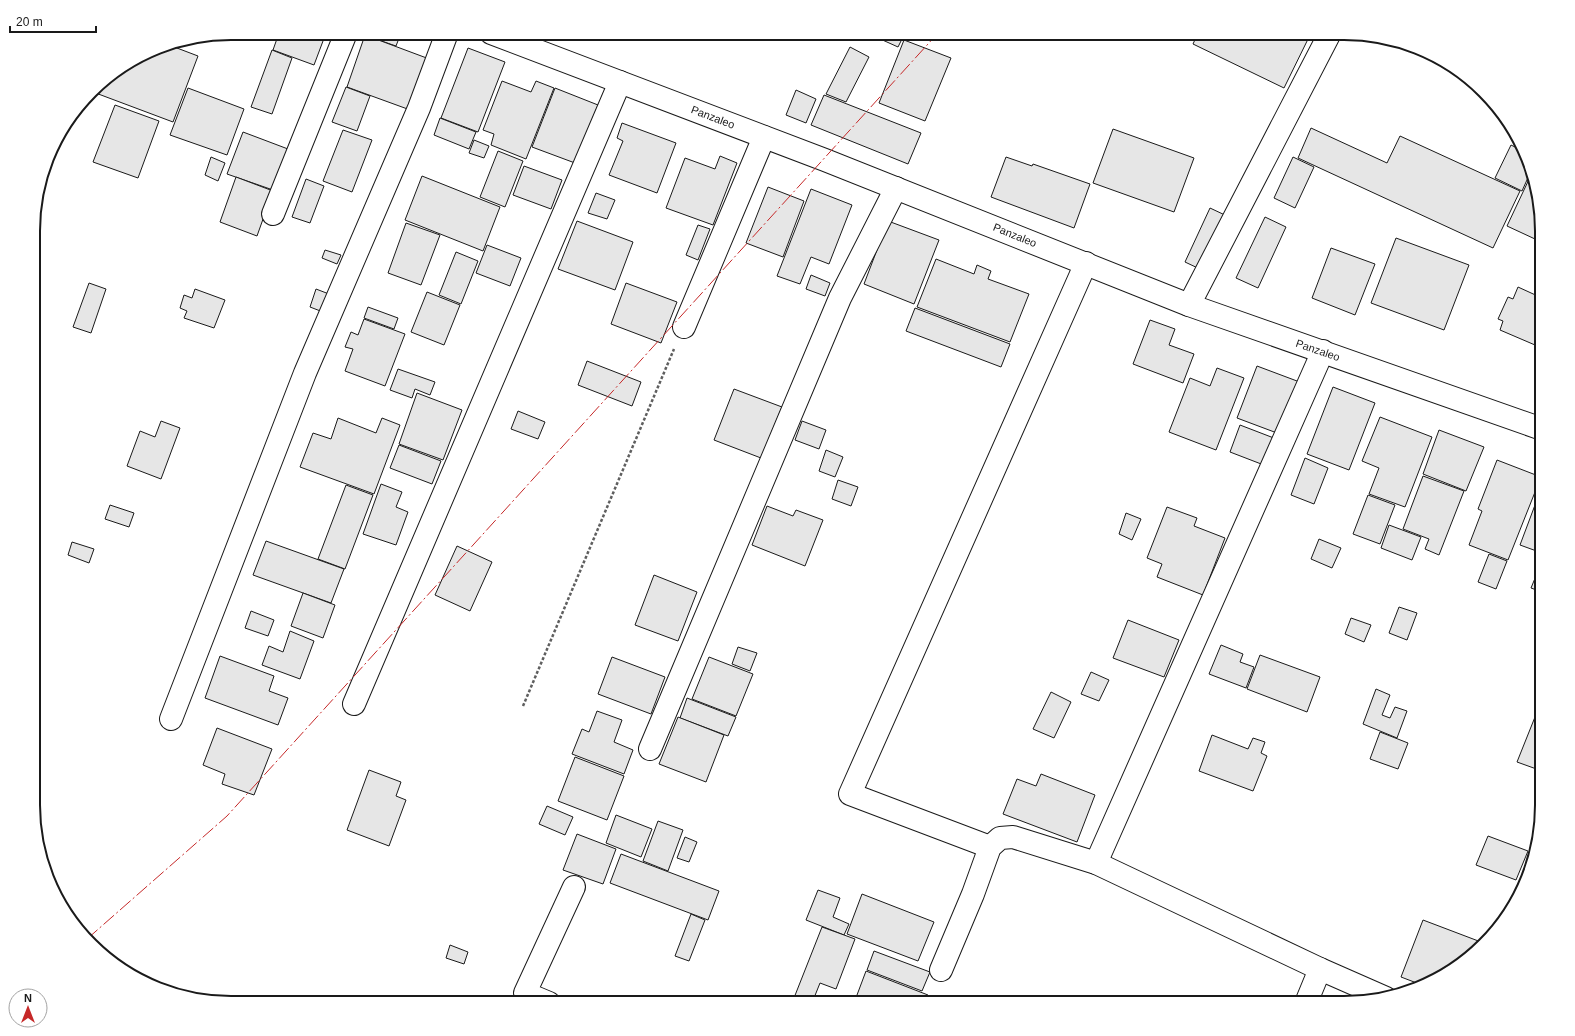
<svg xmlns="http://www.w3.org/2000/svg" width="1575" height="1036" viewBox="0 0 1575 1036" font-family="Helvetica,sans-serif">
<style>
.building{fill:#e6e6e6;stroke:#1a1a1a}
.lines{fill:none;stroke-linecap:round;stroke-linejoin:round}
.minor-casing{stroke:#1a1a1a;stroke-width:24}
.path{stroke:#5f5f5f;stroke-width:2.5;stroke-dasharray:3 2;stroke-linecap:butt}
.minor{stroke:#fff;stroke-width:22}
.power{stroke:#c62828;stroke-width:1;stroke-dasharray:14 3 2 3;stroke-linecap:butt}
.labels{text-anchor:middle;stroke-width:3;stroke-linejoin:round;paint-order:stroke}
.street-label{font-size:11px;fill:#1a1a1a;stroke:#fff}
.rim{fill:none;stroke:#1a1a1a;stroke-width:2}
</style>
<rect width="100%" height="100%" fill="#fff"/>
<g class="building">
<polygon points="279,33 326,33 314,65 273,50"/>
<polygon points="368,33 401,33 396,46 367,36"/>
<polygon points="867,33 905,33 898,47"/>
<polygon points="1198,33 1311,33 1284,88 1193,44"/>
<polygon points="365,35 432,60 413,111 347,87"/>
<polygon points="904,40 951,58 925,121 879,103"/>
<polygon points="169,45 198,56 173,122 93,92 100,82 156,48"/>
<polygon points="850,47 869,57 846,102 826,94"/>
<polygon points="468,48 505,62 478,132 441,118"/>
<polygon points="272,50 292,58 272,114 251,107"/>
<polygon points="502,81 531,92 536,81 554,88 526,159 491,145 494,134 483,130"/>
<polygon points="346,87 370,96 357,131 332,122"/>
<polygon points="188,88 244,109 227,155 170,135"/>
<polygon points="555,88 598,105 575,163 532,147"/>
<polygon points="796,90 816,99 806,123 786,115"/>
<polygon points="824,95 921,133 908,164 811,125"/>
<polygon points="115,105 159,121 138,178 93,162"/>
<polygon points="440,118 476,132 469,149 434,135"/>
<polygon points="622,123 676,143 657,193 609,175 623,141 617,138"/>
<polygon points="1311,128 1387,163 1400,136 1520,191 1493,248 1298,158"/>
<polygon points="1113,129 1194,158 1174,212 1093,183"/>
<polygon points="343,130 372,140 352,192 323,181"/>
<polygon points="243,132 288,149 273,190 227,174"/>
<polygon points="474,140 489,146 484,158 469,153"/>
<polygon points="1511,145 1523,151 1531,171 1522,191 1495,178"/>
<polygon points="498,151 523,161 505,207 480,197"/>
<polygon points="720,156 737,163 713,225 666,208 685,158 715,169"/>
<polygon points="211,157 225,163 218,181 205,175"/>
<polygon points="1006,157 1032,166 1033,164 1090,184 1074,228 991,197"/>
<polygon points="1293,157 1314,167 1295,208 1274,198"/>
<polygon points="524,166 562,180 551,209 513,195"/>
<polygon points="1531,175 1535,180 1542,218 1542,224 1535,239 1507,226"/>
<polygon points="422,176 500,207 483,251 405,220"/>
<polygon points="236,177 273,191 257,236 220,222"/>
<polygon points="306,179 324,186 310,223 292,217"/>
<polygon points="768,187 804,201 783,257 746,243"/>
<polygon points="811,189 852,205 829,264 811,257 800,284 777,276"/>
<polygon points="596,193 615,200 607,219 588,213"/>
<polygon points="1210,208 1227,216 1202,270 1185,262"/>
<polygon points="1265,217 1286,227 1258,288 1236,278"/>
<polygon points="577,221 633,242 615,290 558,269"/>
<polygon points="888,221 939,240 914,304 864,284"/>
<polygon points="406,223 440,235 421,285 388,273"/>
<polygon points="698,225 710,229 698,260 686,255"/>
<polygon points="1396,238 1469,265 1444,330 1371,303"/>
<polygon points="487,245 521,258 510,286 476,273"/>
<polygon points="1331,248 1375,264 1355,315 1312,298"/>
<polygon points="325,250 341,255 337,264 322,258"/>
<polygon points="456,252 478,261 461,304 439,295"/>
<polygon points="936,259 974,274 977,265 991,271 988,279 1029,294 1010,342 917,307"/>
<polygon points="811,275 830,283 825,296 806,289"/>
<polygon points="89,283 106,289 91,333 73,327"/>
<polygon points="626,283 677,302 661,343 611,324"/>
<polygon points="1518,287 1542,298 1542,348 1500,330 1503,321 1498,319 1508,297 1513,299"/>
<polygon points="195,289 225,300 214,328 184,318 187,311 180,308 184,295 192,298"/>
<polygon points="316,289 329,294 323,312 310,307"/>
<polygon points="427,292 460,305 444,345 411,332"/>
<polygon points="368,307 398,318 394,329 364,318"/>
<polygon points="915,308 1010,344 1001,367 906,331"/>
<polygon points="364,319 405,334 385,386 345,371 353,349 345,347 351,332 358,335"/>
<polygon points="1150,320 1175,329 1169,345 1194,354 1183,383 1133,364"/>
<polygon points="587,361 641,382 632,406 578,385"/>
<polygon points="1257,366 1305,384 1285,436 1237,418"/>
<polygon points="1217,368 1244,378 1216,450 1169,432 1190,378 1210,386"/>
<polygon points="398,369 435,382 430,395 415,389 412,398 390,390"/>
<polygon points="1333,387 1375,403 1349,470 1307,454"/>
<polygon points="734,389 782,407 761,458 714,440"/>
<polygon points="417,393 462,410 443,460 399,444"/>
<polygon points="518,411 545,422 538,439 511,429"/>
<polygon points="1380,417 1432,437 1405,507 1369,494 1379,468 1362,461"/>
<polygon points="338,418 376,433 382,418 400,425 374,494 300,467 313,433 331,439"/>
<polygon points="161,421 180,428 161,479 127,466 140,431 155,437"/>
<polygon points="802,421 826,430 819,449 795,440"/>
<polygon points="1240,425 1279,440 1269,467 1230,452"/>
<polygon points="1439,430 1484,447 1466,491 1423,474"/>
<polygon points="399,445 441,461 432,484 390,468"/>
<polygon points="826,450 843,457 835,477 819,471"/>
<polygon points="1305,458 1328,468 1314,504 1291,495"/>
<polygon points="1497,460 1541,477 1508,560 1469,545 1482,511 1478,509"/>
<polygon points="1423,476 1464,491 1439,555 1425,549 1429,539 1403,529"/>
<polygon points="838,480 858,487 851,506 832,499"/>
<polygon points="381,484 402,492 396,507 408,512 396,545 363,534"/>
<polygon points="346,485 373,495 345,569 318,559"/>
<polygon points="1368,495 1395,505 1380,544 1353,534"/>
<polygon points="1538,497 1542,498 1542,553 1520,545"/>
<polygon points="110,505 134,513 129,527 105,519"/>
<polygon points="767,506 793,516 796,510 823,520 805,566 752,545"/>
<polygon points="1167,507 1197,518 1194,526 1225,538 1203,595 1157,577 1162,564 1147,558"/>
<polygon points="1126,513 1141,519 1132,540 1119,534"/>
<polygon points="1389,525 1421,537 1412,560 1381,548"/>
<polygon points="1319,539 1341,548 1332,568 1311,559"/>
<polygon points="266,541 344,569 331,603 253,575"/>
<polygon points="72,542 94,549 89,563 68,555"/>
<polygon points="457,546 492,562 470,611 435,595"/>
<polygon points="1489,554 1507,561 1496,589 1478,582"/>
<polygon points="1542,554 1542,592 1531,588 1538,571 1535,569"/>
<polygon points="654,575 697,592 678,641 635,625"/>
<polygon points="303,593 335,605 323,638 291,626"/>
<polygon points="1399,607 1417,613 1407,640 1389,633"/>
<polygon points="251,611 274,620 268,636 245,628"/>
<polygon points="1351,618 1371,625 1364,642 1345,634"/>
<polygon points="1128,620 1179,640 1164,677 1113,658"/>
<polygon points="290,631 314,641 300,679 262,665 269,646 283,652"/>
<polygon points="1221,645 1243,654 1240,662 1254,667 1246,688 1209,674"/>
<polygon points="738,647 757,653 750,671 732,664"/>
<polygon points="1260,655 1320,677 1307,712 1247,689"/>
<polygon points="220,656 274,676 269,691 288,698 278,725 205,698"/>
<polygon points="612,657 665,677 651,714 598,694"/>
<polygon points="709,657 753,674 736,716 692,699"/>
<polygon points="1091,672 1109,680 1099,701 1081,694"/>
<polygon points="1376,689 1390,695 1382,715 1390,718 1395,707 1407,711 1397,738 1363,724"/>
<polygon points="1051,692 1071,702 1054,738 1033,729"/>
<polygon points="687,698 736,717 728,736 680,718"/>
<polygon points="597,711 622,720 614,742 633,750 624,774 572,754 582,729 589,732"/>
<polygon points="678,717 724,735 706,782 659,764"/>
<polygon points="1535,717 1542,719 1542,771 1517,762"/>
<polygon points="217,728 272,749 254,795 222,784 225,774 203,765"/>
<polygon points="1380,732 1408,743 1398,769 1370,759"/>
<polygon points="1212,735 1248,749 1253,738 1265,742 1261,753 1267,756 1253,791 1199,771"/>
<polygon points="575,757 624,776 607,820 558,801"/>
<polygon points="369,770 401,782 396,796 406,800 389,846 347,830"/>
<polygon points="1041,774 1095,795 1077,842 1003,814 1017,779 1036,786"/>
<polygon points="547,806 573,817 565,835 539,824"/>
<polygon points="616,815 652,829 641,857 606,843"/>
<polygon points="658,821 683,830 668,871 643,861"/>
<polygon points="577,834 616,849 603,884 563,870"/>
<polygon points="1488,836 1528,851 1516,880 1476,865"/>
<polygon points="685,837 697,842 689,862 677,858"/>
<polygon points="621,854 719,891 708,920 610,883"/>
<polygon points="818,890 840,898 833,917 849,924 844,935 806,920"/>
<polygon points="862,894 934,922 918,961 847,934"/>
<polygon points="691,914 705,920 689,961 675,956"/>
<polygon points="1423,920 1481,942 1475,954 1443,977 1422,985 1401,977"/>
<polygon points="822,927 855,939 836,989 820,983 812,1003 792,1003"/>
<polygon points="450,945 468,952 464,964 446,958"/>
<polygon points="874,951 930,972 922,991 867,970"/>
<polygon points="866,971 928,995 925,1003 854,1003"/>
</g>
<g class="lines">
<defs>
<g id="minor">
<polyline points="491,33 825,160 1189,305 1542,429"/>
<polyline points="273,214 346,33"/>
<polyline points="1189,305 1330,33"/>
<polyline points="684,327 764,137"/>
<polyline points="354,704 620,82"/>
<polyline points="171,719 305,373 419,108 447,33"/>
<polyline points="650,749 840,298 896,188"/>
<polyline points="990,847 850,794 1086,263"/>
<polyline points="1096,863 1323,351"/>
<polyline points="941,970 973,894 990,847 1000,838 1013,837 1096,863 1320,969 1386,998"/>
<polyline points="549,1003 525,993 574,887"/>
<polyline points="1306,1003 1320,969"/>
</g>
</defs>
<use href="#minor" class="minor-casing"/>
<polyline class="path" points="523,706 674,349"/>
<use href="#minor" class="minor"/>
<polyline class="power" points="87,939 227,816 938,33"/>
</g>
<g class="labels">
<g class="street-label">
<text transform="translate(713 117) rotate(21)" y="4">Panzaleo</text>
<text transform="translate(1015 235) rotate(22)" y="4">Panzaleo</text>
<text transform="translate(1318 350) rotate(19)" y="4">Panzaleo</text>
</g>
</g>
<path d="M0 0H1575V1036H0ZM231 40H1344A191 191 0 0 1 1535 231V805A191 191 0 0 1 1344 996H231A191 191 0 0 1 40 805V231A191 191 0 0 1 231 40Z" fill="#fff" fill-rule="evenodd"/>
<path class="rim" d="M231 40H1344A191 191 0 0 1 1535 231V805A191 191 0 0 1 1344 996H231A191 191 0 0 1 40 805V231A191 191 0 0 1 231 40Z"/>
<g transform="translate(28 1008)"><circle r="19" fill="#ffffff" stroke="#a3a3a3"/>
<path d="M0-3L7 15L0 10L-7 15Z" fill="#c62828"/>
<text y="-6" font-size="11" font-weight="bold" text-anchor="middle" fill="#1a1a1a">N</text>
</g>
<path d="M10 26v6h86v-6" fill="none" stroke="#1a1a1a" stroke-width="2"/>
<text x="16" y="26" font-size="12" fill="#1a1a1a" stroke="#ffffff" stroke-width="3" paint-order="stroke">20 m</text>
</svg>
